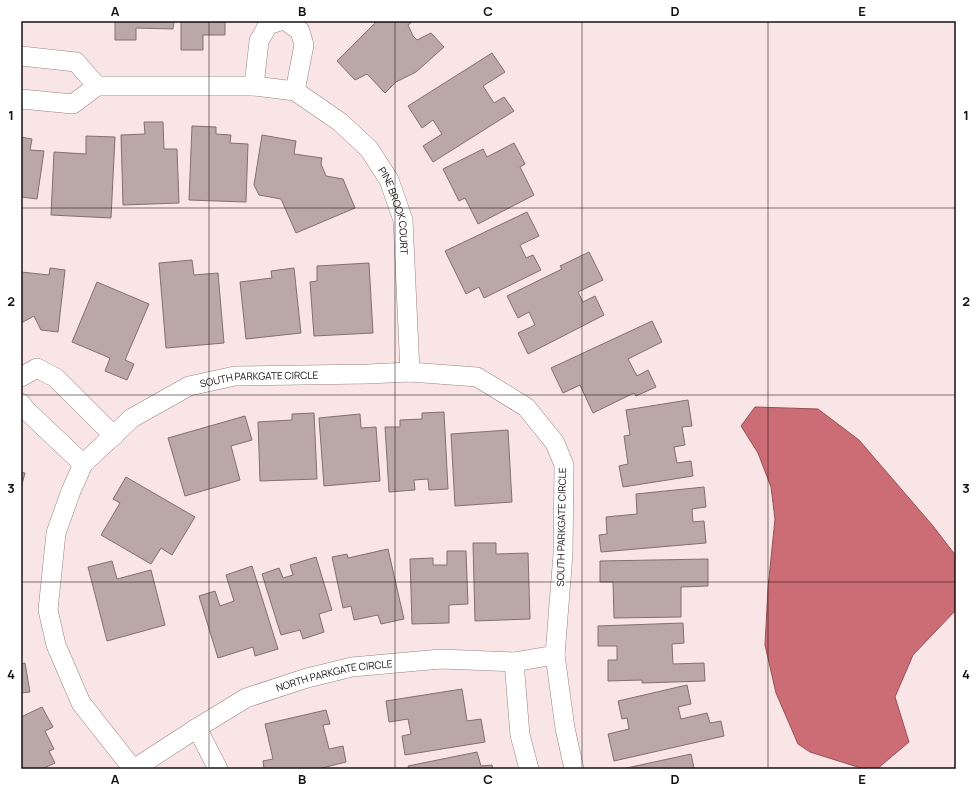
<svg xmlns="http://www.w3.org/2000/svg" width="977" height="790" viewBox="0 0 977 790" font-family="Manrope,sans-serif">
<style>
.water{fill:#cc6d76;stroke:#955157}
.building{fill:#baa7a8;stroke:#817070}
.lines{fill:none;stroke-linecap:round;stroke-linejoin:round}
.minor-casing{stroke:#968485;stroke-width:20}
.minor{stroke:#fff;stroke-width:19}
.grid{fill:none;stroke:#160f10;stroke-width:1;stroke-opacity:0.55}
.labels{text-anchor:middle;stroke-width:3;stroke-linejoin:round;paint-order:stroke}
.street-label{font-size:10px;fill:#160f10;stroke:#fff}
.neatline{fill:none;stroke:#160f10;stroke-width:1.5}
.grid-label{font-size:13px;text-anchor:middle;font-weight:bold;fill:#160f10}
</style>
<rect width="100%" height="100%" fill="#f9e5e5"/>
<polygon class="water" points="755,407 818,409 859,440 933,526 956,556 956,610 913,655 895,697 909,742 877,769 864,769 810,752 798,744 776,693 765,645 768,588 775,519 771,487 758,453 741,426"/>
<g class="building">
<polygon points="115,21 174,21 173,29 136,28 136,40 115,40"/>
<polygon points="181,21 225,21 225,35 203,35 203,50 181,50"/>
<polygon points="377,21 413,21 408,25 413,36 417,40 431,33 444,47 416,72 396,82 385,93 367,74 355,80 337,61"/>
<polygon points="492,53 505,72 483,86 494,103 504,97 514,111 433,162 423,146 442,134 433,120 422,128 408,106"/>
<polygon points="144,122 163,122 164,149 177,149 179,203 123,205 121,135 145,134"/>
<polygon points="192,126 216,127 216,134 231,135 230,143 248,144 246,202 189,200"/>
<polygon points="262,135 296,141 294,154 322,158 321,164 326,176 343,179 355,208 296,233 281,199 259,195 254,185"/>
<polygon points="86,136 115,137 111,218 51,215 54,152 86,154"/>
<polygon points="21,137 32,139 30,150 44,151 37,199 21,197"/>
<polygon points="514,143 525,164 520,167 534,195 478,224 465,198 459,201 443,169 483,149 487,157"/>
<polygon points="527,212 539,236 520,245 526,258 533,255 541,270 484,298 479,287 466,294 445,251"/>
<polygon points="589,252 603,280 578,292 583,302 595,296 604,315 528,354 518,333 535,325 529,312 518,318 507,296 562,269 560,266"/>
<polygon points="192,260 194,275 218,273 224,343 166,348 159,263"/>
<polygon points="369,263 373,333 314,336 310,282 317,281 317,266"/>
<polygon points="50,268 65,270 58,332 41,330 34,316 21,323 21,272 49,275"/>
<polygon points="294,268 301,333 246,339 240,282 272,278 271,271"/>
<polygon points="97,282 149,304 125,360 134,364 127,380 105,371 110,358 72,342"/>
<polygon points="652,321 662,342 628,359 637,376 648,370 656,387 636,396 634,393 593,413 580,385 563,393 551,368"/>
<polygon points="688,400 692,426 682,427 685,445 674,447 677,463 691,461 693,476 623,487 619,466 628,464 624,436 630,435 626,410"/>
<polygon points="444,412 448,489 429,490 428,479 414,480 415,490 389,492 385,427 400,427 400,420 422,419 422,413"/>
<polygon points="314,413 317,479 260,481 258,422 292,420 292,414"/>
<polygon points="360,414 361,428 376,427 380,481 324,486 319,418"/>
<polygon points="245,416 252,440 231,446 240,480 185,496 168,438"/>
<polygon points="508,430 512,502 455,506 451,434"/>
<polygon points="21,472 25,473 21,488"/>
<polygon points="126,477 195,517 172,555 161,548 151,564 101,535 120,503 113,499"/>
<polygon points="704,487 706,507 692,509 693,522 704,521 706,543 601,552 599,535 607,534 606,517 637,514 636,494"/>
<polygon points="473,543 496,543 496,554 528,553 530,619 475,621"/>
<polygon points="388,549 404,619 381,624 378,615 354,620 351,606 343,608 332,557 347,554 348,558"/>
<polygon points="447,551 466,551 468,604 449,605 449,623 412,624 410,559 433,558 433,565 447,565"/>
<polygon points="316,557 332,610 319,614 324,632 303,639 300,630 281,635 262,574 279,568 283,578 293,575 290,565"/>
<polygon points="708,559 708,586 681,587 681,617 614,618 613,582 600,582 600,561"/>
<polygon points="112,561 117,579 151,570 165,625 107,641 88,567"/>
<polygon points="252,566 278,649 255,656 253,647 218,658 199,596 215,591 220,606 234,601 226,575"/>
<polygon points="683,623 684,643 672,644 673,664 704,663 705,681 642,683 642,680 608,681 608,660 617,660 617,646 598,646 598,626"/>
<polygon points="25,663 30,692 21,693 21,664"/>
<polygon points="687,685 691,704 678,707 681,719 707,713 710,723 721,721 724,736 614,761 608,734 629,729 627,718 622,719 618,701"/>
<polygon points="462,689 467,721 481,719 485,742 405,755 402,736 411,734 408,719 389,722 386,701"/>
<polygon points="42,707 53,727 45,731 54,749 49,751 55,763 42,769 21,769 21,717"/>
<polygon points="326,710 330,724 323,725 329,749 343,746 346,762 318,769 264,769 263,761 273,759 265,724"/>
<polygon points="477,752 481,766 492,765 493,769 409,769 408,766"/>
<polygon points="691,754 694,768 688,769 622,769"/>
</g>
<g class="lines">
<defs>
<g id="minor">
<polyline points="286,21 300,31 304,45 295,91"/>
<polyline points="21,56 76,62 97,86"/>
<polyline points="254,86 259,41 268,25 280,21"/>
<path id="s1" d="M21,99L73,104L97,86H254L295,91L340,122L369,149L389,180L403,220L410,372"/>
<polyline points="21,377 37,368 56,378 114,436"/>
<polyline points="21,403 25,409 83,464"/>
<polyline points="514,662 520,735 529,769"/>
<polyline points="197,728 218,769"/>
<path id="s2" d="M133,769L81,703L56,645L48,610L56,533L71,491L83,464L132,418L189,386L235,376L368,374L410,372L477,377L526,407L555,443L564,465L563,554L555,655L565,728L574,769"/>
<path id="s3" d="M134,769L197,728L246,698L307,678L352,667L441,659L514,662L555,655"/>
</g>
</defs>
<use href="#minor" class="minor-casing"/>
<use href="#minor" class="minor"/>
</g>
<path class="grid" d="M209,21V769M395,21V769M582,21V769M768,21V769M21,208H956M21,395H956M21,582H956"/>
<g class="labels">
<g class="street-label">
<text dy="4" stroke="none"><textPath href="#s1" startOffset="443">PINE BROOK COURT</textPath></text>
<text dy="4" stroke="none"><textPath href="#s2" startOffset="538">SOUTH PARKGATE CIRCLE</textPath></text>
<text transform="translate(561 527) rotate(-89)" y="4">SOUTH PARKGATE CIRCLE</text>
<text dy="4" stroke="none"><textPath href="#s3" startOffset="224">NORTH PARKGATE CIRCLE</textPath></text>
</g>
</g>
<rect width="977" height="790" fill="none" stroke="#ffffff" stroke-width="44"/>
<rect x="22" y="22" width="933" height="746" class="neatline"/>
<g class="grid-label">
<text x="115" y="16">A</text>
<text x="302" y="16">B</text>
<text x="488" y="16">C</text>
<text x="675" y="16">D</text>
<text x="862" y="16">E</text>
<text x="11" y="120">1</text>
<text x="966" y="120">1</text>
<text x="11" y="306">2</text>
<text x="966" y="306">2</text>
<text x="11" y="493">3</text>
<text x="966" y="493">3</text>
<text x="11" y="679">4</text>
<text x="966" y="679">4</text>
<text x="115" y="784">A</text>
<text x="302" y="784">B</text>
<text x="488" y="784">C</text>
<text x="675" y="784">D</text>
<text x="862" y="784">E</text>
</g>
</svg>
